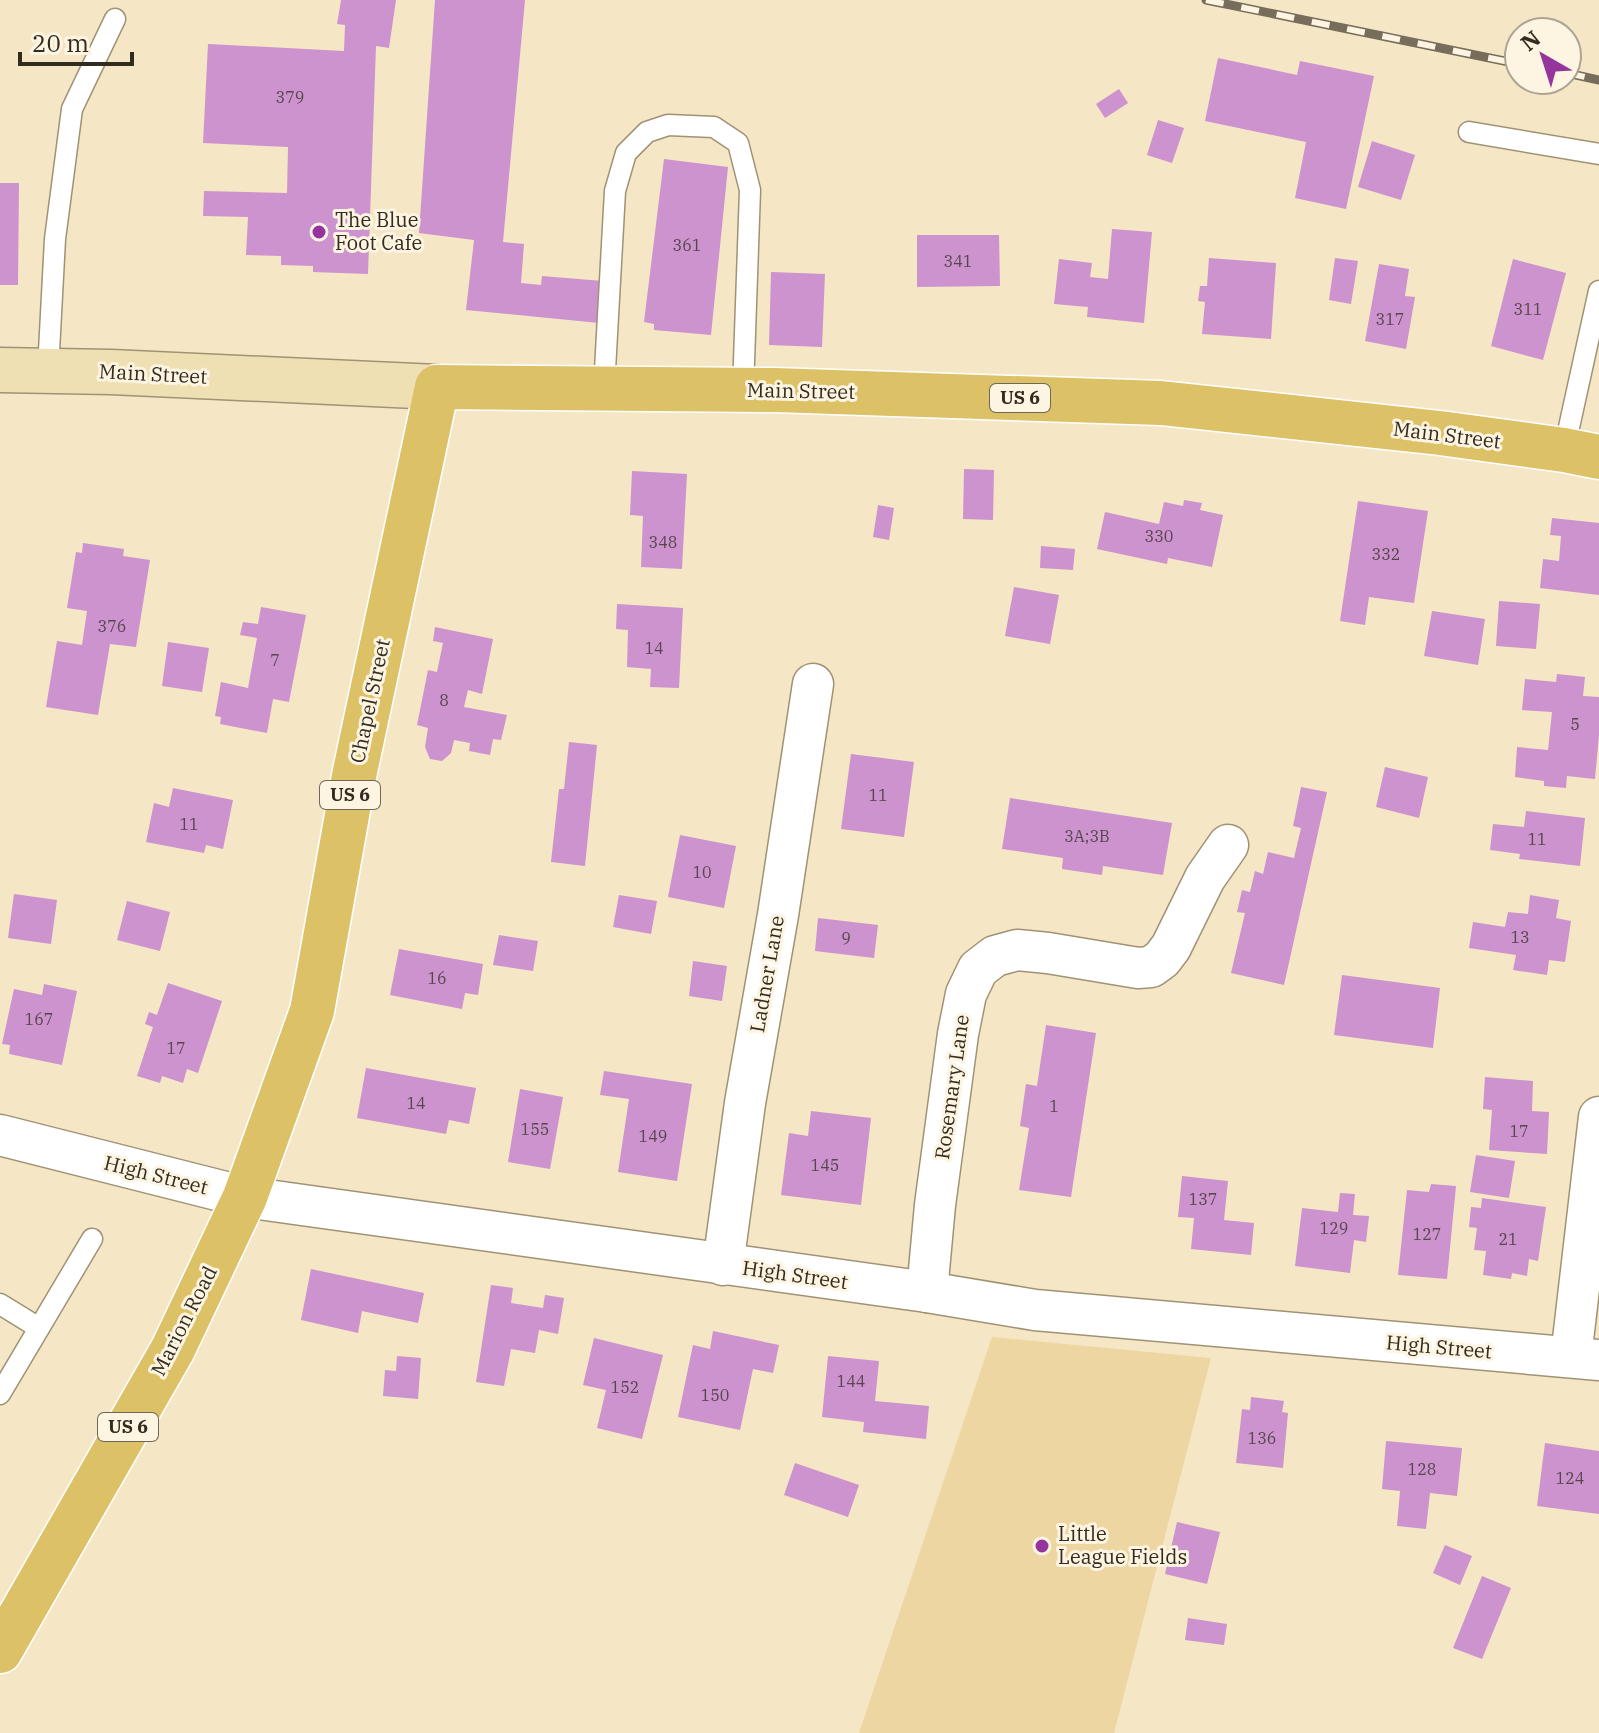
<svg xmlns="http://www.w3.org/2000/svg" width="1599" height="1733" viewBox="0 0 1599 1733" font-family="'IBM Plex Serif',serif">
<style>
.green{fill:#eed6a3}
.building{fill:#cc93cf}
.lines{fill:none;stroke-linecap:round;stroke-linejoin:round}
.lane-casing{stroke:#a09274;stroke-width:23}
.street-casing{stroke:#a09274;stroke-width:43}
.secondary-casing{stroke:#a09274;stroke-width:47}
.primary-casing{stroke:#fff;stroke-width:47}
.lane{stroke:#fff;stroke-width:20}
.street{stroke:#fff;stroke-width:40}
.secondary{stroke:#eee0b2;stroke-width:44}
.primary{stroke:#ddc166;stroke-width:44}
.rail-casing{stroke:#766d5a;stroke-width:9}
.rail{stroke:#fdf4e1;stroke-width:6;stroke-dasharray:18;stroke-linecap:butt}
.poi-dot{fill:#95349c;stroke:#fdf4e1;stroke-width:3}
.labels{text-anchor:middle;stroke-width:6;stroke-linejoin:round;paint-order:stroke}
.number-label{font-size:16px;fill:#58464c}
.shield{fill:#fdf4e1;stroke:#6f685a;stroke-width:2}
.shield-label{font-size:18px;font-weight:bold;fill:#322c20}
.poi-label{font-size:20px;fill:#322c20;stroke:#fdf4e1;text-anchor:start}
.street-label{font-size:20px;fill:#322c20;stroke:#fdf4e1}
</style>
<rect width="100%" height="100%" fill="#f5e6c6"/>
<polygon class="green" points="992,1337 1211,1358 1114,1733 859,1733"/>
<g class="building">
<polygon points="341,0 396,0 389,48 376,46 368,274 313,272 313,266 281,265 281,256 246,255 248,217 203,216 204,191 287,193 288,147 203,143 208,44 344,51 345,25 337,24"/>
<polygon points="435,0 525,0 503,242 524,244 521,283 541,285 542,276 603,281 599,323 466,310 474,240 419,233"/>
<polygon points="1218,58 1297,75 1300,61 1374,76 1346,209 1295,198 1306,142 1205,121"/>
<polygon points="1119,89 1128,103 1105,118 1096,104"/>
<polygon points="1158,120 1184,128 1172,163 1147,155"/>
<polygon points="1372,141 1415,155 1401,200 1358,187"/>
<polygon points="664,159 728,167 711,335 654,330 654,324 644,322"/>
<polygon points="0,183 19,183 18,285 0,285"/>
<polygon points="1112,229 1152,232 1144,323 1087,317 1088,307 1054,304 1059,259 1092,263 1090,277 1108,279"/>
<polygon points="917,235 999,235 1000,286 917,287"/>
<polygon points="1209,258 1276,263 1271,339 1202,334 1205,302 1198,301 1200,286 1207,286"/>
<polygon points="1335,258 1358,261 1351,304 1329,300"/>
<polygon points="1513,259 1566,273 1543,360 1491,346"/>
<polygon points="1379,264 1409,269 1405,296 1415,297 1406,349 1365,341"/>
<polygon points="771,272 825,274 822,347 769,345"/>
<polygon points="964,469 994,470 993,520 963,519"/>
<polygon points="632,471 687,474 682,569 641,567 643,516 630,515"/>
<polygon points="1184,500 1202,503 1200,510 1223,515 1212,567 1168,558 1167,564 1097,549 1105,512 1159,524 1164,502 1183,506"/>
<polygon points="1358,501 1428,511 1414,603 1369,597 1365,625 1340,621"/>
<polygon points="878,505 894,508 889,540 873,537"/>
<polygon points="1552,518 1599,523 1599,595 1540,588 1543,559 1559,561 1561,536 1550,535"/>
<polygon points="83,543 124,549 123,556 150,560 136,647 110,644 98,715 46,707 57,641 82,645 87,611 67,608 76,552 82,553"/>
<polygon points="1041,546 1075,549 1073,570 1040,568"/>
<polygon points="1014,587 1059,595 1050,644 1005,636"/>
<polygon points="1499,601 1540,604 1536,649 1496,646"/>
<polygon points="617,604 683,608 679,688 650,687 651,669 627,667 628,630 616,629"/>
<polygon points="261,607 306,615 289,702 273,699 267,733 220,724 221,717 215,716 221,682 248,688 257,638 240,635 243,622 258,624"/>
<polygon points="1432,611 1485,619 1478,665 1424,656"/>
<polygon points="435,627 493,639 482,694 468,690 464,707 507,715 501,740 493,739 490,755 469,751 470,743 454,740 451,753 442,761 430,759 425,747 428,728 417,725 428,670 437,672 443,643 433,641"/>
<polygon points="168,642 209,648 202,692 162,686"/>
<polygon points="1557,674 1585,677 1583,696 1599,697 1599,735 1595,779 1567,776 1566,788 1544,786 1544,781 1515,777 1517,747 1548,750 1552,712 1522,710 1525,679 1556,682"/>
<polygon points="569,742 597,745 585,866 551,862 559,789 564,789"/>
<polygon points="851,754 914,762 904,837 841,829"/>
<polygon points="1385,767 1428,777 1419,818 1376,807"/>
<polygon points="1301,787 1327,792 1284,985 1231,973 1245,913 1237,912 1242,890 1250,892 1255,871 1263,874 1268,852 1294,858 1301,828 1293,826"/>
<polygon points="173,788 233,800 223,849 206,845 204,853 146,842 154,803 169,807"/>
<polygon points="1010,798 1172,823 1163,875 1103,866 1102,875 1062,869 1063,858 1002,849"/>
<polygon points="1526,811 1585,818 1580,866 1519,859 1520,854 1490,850 1493,824 1524,827"/>
<polygon points="680,835 736,846 724,908 668,897"/>
<polygon points="14,894 57,900 51,944 8,938"/>
<polygon points="619,895 657,901 651,934 613,927"/>
<polygon points="1530,895 1559,900 1556,918 1571,921 1565,962 1549,960 1547,975 1513,970 1516,955 1469,948 1473,922 1505,927 1508,912 1528,914"/>
<polygon points="127,901 170,912 160,951 117,940"/>
<polygon points="818,918 878,925 874,958 815,951"/>
<polygon points="499,935 538,941 533,971 493,965"/>
<polygon points="399,949 483,964 478,995 465,993 462,1009 390,995"/>
<polygon points="693,961 727,966 722,1001 689,996"/>
<polygon points="1342,975 1440,988 1433,1048 1334,1035"/>
<polygon points="168,983 222,1001 198,1073 187,1069 183,1083 162,1076 160,1083 137,1076 153,1027 145,1024 149,1012 157,1015"/>
<polygon points="44,984 77,991 62,1065 9,1054 10,1045 2,1044 14,989 42,995"/>
<polygon points="1046,1025 1096,1033 1071,1197 1019,1190 1029,1128 1020,1126 1026,1084 1037,1086"/>
<polygon points="366,1068 476,1088 469,1124 449,1120 446,1134 357,1118"/>
<polygon points="604,1071 692,1084 677,1181 618,1172 629,1099 600,1095"/>
<polygon points="1485,1077 1533,1081 1532,1111 1549,1112 1547,1154 1489,1150 1492,1110 1483,1109"/>
<polygon points="520,1089 563,1097 550,1169 508,1162"/>
<polygon points="811,1111 871,1118 861,1205 781,1195 789,1133 808,1136"/>
<polygon points="1476,1155 1515,1161 1509,1198 1470,1192"/>
<polygon points="1182,1176 1228,1181 1224,1220 1254,1223 1251,1255 1191,1249 1194,1218 1178,1217"/>
<polygon points="1431,1184 1456,1186 1447,1279 1398,1275 1407,1190 1429,1192"/>
<polygon points="1340,1193 1355,1194 1353,1215 1369,1216 1366,1242 1354,1240 1350,1273 1295,1266 1302,1208 1338,1212"/>
<polygon points="1482,1198 1546,1207 1538,1261 1529,1259 1527,1276 1512,1273 1511,1279 1483,1275 1486,1251 1474,1250 1477,1228 1469,1227 1471,1207 1481,1208"/>
<polygon points="311,1269 424,1293 418,1323 362,1311 358,1333 301,1320"/>
<polygon points="491,1285 513,1288 511,1303 543,1308 545,1295 564,1298 558,1334 539,1330 535,1353 511,1349 504,1386 476,1382"/>
<polygon points="713,1331 779,1345 773,1373 753,1369 740,1430 678,1417 693,1345 710,1349"/>
<polygon points="594,1338 663,1355 642,1439 597,1428 606,1390 583,1385"/>
<polygon points="397,1356 421,1358 418,1399 383,1396 385,1370 396,1371"/>
<polygon points="828,1356 879,1361 875,1401 929,1406 926,1439 863,1432 864,1422 822,1417"/>
<polygon points="1251,1397 1284,1401 1282,1412 1288,1413 1283,1468 1236,1463 1242,1409 1250,1410"/>
<polygon points="1386,1441 1462,1448 1457,1496 1430,1493 1426,1529 1397,1526 1400,1491 1382,1489"/>
<polygon points="1545,1443 1599,1451 1599,1514 1537,1506"/>
<polygon points="795,1463 859,1485 848,1517 784,1495"/>
<polygon points="1177,1522 1220,1532 1207,1584 1165,1574"/>
<polygon points="1445,1545 1472,1556 1460,1585 1433,1573"/>
<polygon points="1482,1576 1511,1588 1482,1659 1453,1648"/>
<polygon points="1188,1618 1227,1624 1224,1645 1185,1640"/>
</g>
<g class="lines">
<defs>
<g id="lane">
<polyline points="1469,132 1599,154"/>
<polyline points="48,370 55,239 72,109 115,19"/>
<polyline points="604,388 615,191 626,153 647,132 668,125 714,127 738,143 750,190 743,390"/>
<polyline points="1564,450 1599,291"/>
<polyline points="0,1304 39,1328"/>
<polyline points="0,1394 92,1239"/>
</g>
<g id="street">
<polyline points="0,1135 245,1197 927,1292 1035,1310 1599,1360"/>
<polyline points="723,1265 745,1103 778,915 813,684"/>
<polyline points="927,1292 935,1205 958,1034 966,994 978,969 995,956 1017,950 1048,953 1138,968 1151,967 1162,959 1171,947 1205,878 1228,845"/>
<polyline points="1571,1357 1599,1117"/>
</g>
<polyline id="secondary" points="0,370 111,372 437,387"/>
<polyline id="primary" points="0,1651 173,1349 245,1197 312,1011 354,776 437,387 775,390 1161,403 1440,433 1564,450 1599,457"/>
</defs>
<use href="#lane" class="lane-casing"/>
<use href="#street" class="street-casing"/>
<use href="#secondary" class="secondary-casing"/>
<use href="#primary" class="primary-casing"/>
<use href="#lane" class="lane"/>
<use href="#street" class="street"/>
<use href="#secondary" class="secondary"/>
<use href="#primary" class="primary"/>
<defs>
<g id="rail">
<polyline points="1206,0 1519,64"/>
<polyline points="1567,73 1599,80"/>
</g>
</defs>
<use href="#rail" class="rail-casing"/>
<use href="#rail" class="rail"/>
</g>
<g class="poi-dot">
<circle cx="319" cy="232" r="8"/>
<circle cx="1042" cy="1546" r="8"/>
</g>
<g class="labels">
<g class="number-label">
<text x="290" y="103">379</text>
<text x="687" y="251">361</text>
<text x="958" y="267">341</text>
<text x="1528" y="315">311</text>
<text x="1390" y="325">317</text>
<text x="1159" y="542">330</text>
<text x="663" y="548">348</text>
<text x="1386" y="560">332</text>
<text x="112" y="632">376</text>
<text x="654" y="654">14</text>
<text x="275" y="666">7</text>
<text x="444" y="706">8</text>
<text x="1575" y="730">5</text>
<text x="878" y="801">11</text>
<text x="189" y="830">11</text>
<text x="1087" y="842">3A;3B</text>
<text x="1537" y="845">11</text>
<text x="702" y="878">10</text>
<text x="1520" y="943">13</text>
<text x="846" y="944">9</text>
<text x="437" y="984">16</text>
<text x="39" y="1025">167</text>
<text x="176" y="1054">17</text>
<text x="416" y="1109">14</text>
<text x="1054" y="1112">1</text>
<text x="535" y="1135">155</text>
<text x="1519" y="1137">17</text>
<text x="653" y="1142">149</text>
<text x="825" y="1171">145</text>
<text x="1203" y="1205">137</text>
<text x="1334" y="1234">129</text>
<text x="1427" y="1240">127</text>
<text x="1508" y="1245">21</text>
<text x="851" y="1387">144</text>
<text x="625" y="1393">152</text>
<text x="715" y="1401">150</text>
<text x="1262" y="1444">136</text>
<text x="1422" y="1475">128</text>
<text x="1570" y="1484">124</text>
</g>
<g class="shield">
<rect x="990" y="384" width="60" height="28" rx="6"/>
<rect x="320" y="781" width="60" height="28" rx="6"/>
<rect x="98" y="1413" width="60" height="28" rx="6"/>
</g>
<g class="shield-label">
<text x="1020" y="404">US 6</text>
<text x="350" y="801">US 6</text>
<text x="128" y="1433">US 6</text>
</g>
<g class="poi-label">
<text x="335" y="227">The Blue<tspan x="335" dy="23">Foot Cafe</tspan></text>
<text x="1058" y="1541">Little<tspan x="1058" dy="23">League Fields</tspan></text>
</g>
<g class="street-label">
<text transform="translate(153 374) rotate(3)" y="7">Main Street</text>
<text transform="translate(801 391) rotate(1)" y="7">Main Street</text>
<text transform="translate(1447 435) rotate(7)" y="7">Main Street</text>
<text transform="translate(370 701) rotate(-78)" y="7">Chapel Street</text>
<text transform="translate(767 974) rotate(-80)" y="7">Ladner Lane</text>
<text transform="translate(952 1087) rotate(-82)" y="7">Rosemary Lane</text>
<text transform="translate(156 1175) rotate(14)" y="7">High Street</text>
<text transform="translate(795 1275) rotate(8)" y="7">High Street</text>
<text transform="translate(184 1321) rotate(-63)" y="7">Marion Road</text>
<text transform="translate(1439 1347) rotate(5)" y="7">High Street</text>
</g>
</g>
<g transform="translate(1543 56) rotate(321)"><circle r="38" fill="#fdf4e1" stroke="#aca494" stroke-width="2"/>
<path d="M0-6L14 30L0 20L-14 30Z" fill="#95349c"/>
<text y="-12" font-size="22" font-weight="bold" text-anchor="middle" fill="#322c20">N</text>
</g>
<path d="M20 52v12h112v-12" fill="none" stroke="#322c20" stroke-width="4"/>
<text x="32" y="52" font-size="24" fill="#322c20" stroke="#fdf4e1" stroke-width="6" paint-order="stroke">20 m</text>
</svg>
